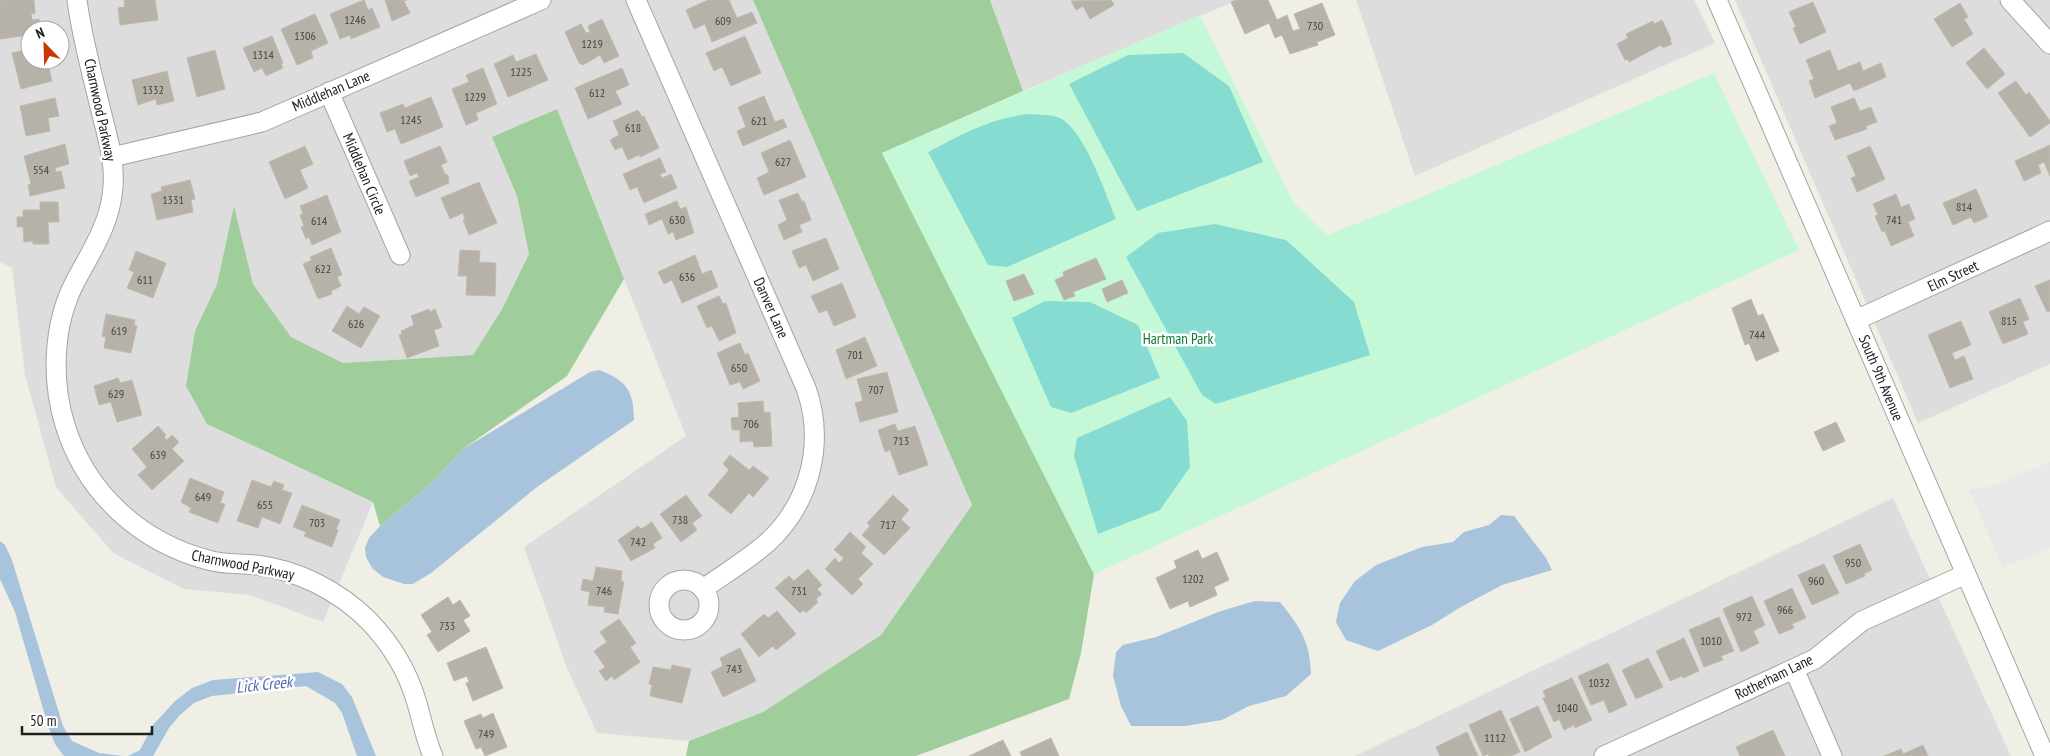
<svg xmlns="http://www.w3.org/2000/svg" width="2050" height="756" viewBox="0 0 2050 756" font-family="'PT Sans Narrow',sans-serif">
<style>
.residential{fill:#dedddd;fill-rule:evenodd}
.forest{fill:#9fce9c}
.park{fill:#c5f8d6}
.pitch{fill:#87dcd1}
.parking{fill:#e8e8e8}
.water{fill:#a8c3dc}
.building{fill:#b6b2a9;stroke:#c1baa9}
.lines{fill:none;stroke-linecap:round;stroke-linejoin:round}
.minor-casing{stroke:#a4a4a4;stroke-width:21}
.minor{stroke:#fff;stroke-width:19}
.labels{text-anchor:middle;stroke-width:5;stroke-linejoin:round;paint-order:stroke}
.number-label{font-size:12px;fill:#464442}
.street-label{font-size:15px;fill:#202020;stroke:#fff}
.park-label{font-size:15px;fill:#0f7c34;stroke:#fff}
.water-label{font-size:16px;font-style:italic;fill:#4e66ad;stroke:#fff}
</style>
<rect width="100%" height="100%" fill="#f0efe6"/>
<g class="residential">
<path d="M0,0H753L972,505L881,635L763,712L689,741L597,733L567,668L524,547L686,436L557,109L492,137L517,196L529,254L502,309L473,355L343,363L291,337L253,284L234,207L217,284L195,331L207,424L373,502L323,622L250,595L184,589L113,553L56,487L25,375L12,268L0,262ZM30,30H60V60H30Z"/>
<polygon points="990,0 1238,0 1023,91"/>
<polygon points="1356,0 1694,0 1715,43 1415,176"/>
<polygon points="1735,0 2050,0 2050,364 1918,423"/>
<polygon points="1893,498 2011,756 1355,756"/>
</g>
<g class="forest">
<polygon points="753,0 990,0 1023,91 882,153 1094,574 1081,653 1069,699 916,756 686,756 689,741 763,712 881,635 972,505"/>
<polygon points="557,109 624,279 567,376 463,449 433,482 380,526 373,502 207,424 186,386 195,331 217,284 234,206 253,284 291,337 343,363 473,355 502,309 529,254 517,196 492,137"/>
</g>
<polygon class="park" points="1200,15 1294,203 1327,235 1374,217 1714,73 1799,250 1094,574 882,153"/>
<g class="pitch">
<polygon points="1183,53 1229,86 1263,162 1137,211 1069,84 1128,55"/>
<path d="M1029,114C1039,115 1050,114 1060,118C1085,131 1105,193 1116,219L1007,267L988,265L928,152C960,135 993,117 1029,114Z"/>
<polygon points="1215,224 1286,240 1354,302 1370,355 1216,404 1202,395 1126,257 1158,233"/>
<polygon points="1045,301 1090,302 1138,325 1160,378 1071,413 1051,407 1012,318"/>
<polygon points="1170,397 1187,421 1190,467 1160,510 1098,534 1074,456 1077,438"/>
</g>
<polygon class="parking" points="2050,462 2050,548 2003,567 1969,490 1989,487"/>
<g class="water">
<path d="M599,370C626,380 634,391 634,420L537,487L431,573L413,584H404L383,577L372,568L366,557L365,548L369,538L380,526L433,482L463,449L590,372Z"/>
<polygon points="1501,515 1514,516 1546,558 1552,570 1502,585 1459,608 1432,625 1378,651 1346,640 1336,622 1340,603 1355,581 1376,565 1422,547 1453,542 1464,532 1489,525"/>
<polygon points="0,541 5,545 12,560 63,726 72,741 99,753 123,756 64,756 55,744 48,726 15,612 0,579"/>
<path d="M1255,601L1280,602C1300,627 1310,641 1311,674L1286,696L1249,706L1222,720L1185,726H1131L1121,706L1113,676L1116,652L1123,645L1156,637L1221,611Z"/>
<polygon points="318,672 342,684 352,697 376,756 357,756 342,713 335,703 306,686 212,696 194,703 179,716 169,728 153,756 128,756 140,750 153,725 175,701 192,688 213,680"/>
</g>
<g class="building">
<polygon points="0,0 34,0 35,13 31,14 32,20 39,19 41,30 30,30 30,35 0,39"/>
<polygon points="124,0 155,0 158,20 120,25 118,8 125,7"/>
<polygon points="364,0 368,10 372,8 380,27 351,39 350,35 340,39 330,14"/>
<polygon points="385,0 407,0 404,1 410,13 392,21"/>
<polygon points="708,0 729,0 737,18 752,12 757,23 712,42 705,24 694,29 686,10"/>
<polygon points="1111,0 1114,5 1090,19 1083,6 1076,10 1071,1"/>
<polygon points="1236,0 1268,0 1277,20 1287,15 1293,31 1300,29 1294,14 1322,3 1335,35 1317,42 1318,45 1290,54 1282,35 1275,38 1269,23 1245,34 1231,2"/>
<polygon points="1813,2 1826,32 1800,44 1793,28 1796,27 1789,12"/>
<polygon points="1960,3 1968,17 1964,19 1973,34 1952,47 1934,19"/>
<polygon points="315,14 328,43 311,51 313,58 297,65 281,29"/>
<polygon points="602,19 619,56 604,63 600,55 583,65 579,63 565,32 581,24 586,33 590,32 588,26"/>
<polygon points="1662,20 1671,39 1670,40 1672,44 1663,48 1661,45 1629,62 1628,59 1625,60 1617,44 1628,38 1626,34 1653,21 1654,24"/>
<polygon points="272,36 283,63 281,64 283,68 266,76 262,68 254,72 243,48"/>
<polygon points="745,36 761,73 731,86 722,67 714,71 706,53"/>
<polygon points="1984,48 2005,74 1987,89 1966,63"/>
<polygon points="30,49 30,60 47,60 52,81 21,89 12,53"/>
<polygon points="215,50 225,89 197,97 187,58"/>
<polygon points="1830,50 1838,71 1860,62 1863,71 1881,63 1886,77 1854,91 1850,83 1815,98 1809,81 1814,79 1806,60"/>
<polygon points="536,54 548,80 508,97 494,64 513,55 516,62"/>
<polygon points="483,68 497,104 476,113 478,120 466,125 452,89 469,82 466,75"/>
<polygon points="622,68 629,85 615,91 622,104 588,119 575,88"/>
<polygon points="167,71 174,101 157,105 156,99 138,105 132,80"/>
<polygon points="2016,81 2026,95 2029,92 2050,121 2050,123 2030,137 1998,93"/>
<polygon points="764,96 775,122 783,119 787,127 743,146 737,131 746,127 738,107"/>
<polygon points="431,97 443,127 401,144 395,129 387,132 380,113 403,104 405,108"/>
<polygon points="55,98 59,116 48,118 50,131 26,136 20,106"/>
<polygon points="1854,98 1860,111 1871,107 1877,122 1866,126 1867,129 1835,140 1829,126 1837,123 1831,107"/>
<polygon points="638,110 642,117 644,116 659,148 640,157 639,155 628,160 622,147 615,150 610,140 619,135 613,121"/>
<polygon points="790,140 806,177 764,195 757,178 769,172 761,153"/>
<polygon points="65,144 69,164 55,168 56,172 61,171 65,188 30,196 28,185 31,184 24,156"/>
<polygon points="2050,145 2050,176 2044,162 2038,165 2041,173 2024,181 2015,161"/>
<polygon points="305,146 313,164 300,170 308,188 285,199 269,162"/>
<polygon points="440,146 447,162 441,165 445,174 448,175 449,183 416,197 409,181 419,177 417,173 410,176 404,161"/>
<polygon points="1870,146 1885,179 1857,192 1851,178 1856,176 1847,156"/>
<polygon points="660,158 666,172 660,174 662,178 671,174 677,188 644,203 637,187 630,190 623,174"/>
<polygon points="190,180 195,199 191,200 193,212 157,220 151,194 162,191 161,187"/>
<polygon points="479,182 497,223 469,235 463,220 465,219 463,213 450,219 441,198"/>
<polygon points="1976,189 1988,217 1974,223 1971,217 1953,225 1943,203"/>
<polygon points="798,193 802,202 804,201 811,220 799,225 802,232 784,240 778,225 787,220 779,200"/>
<polygon points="1896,194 1901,207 1909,204 1915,219 1908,222 1914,236 1891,246 1885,231 1882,232 1875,216 1878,215 1873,204"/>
<polygon points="327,195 341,232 312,245 309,237 306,239 301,227 304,226 300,215 303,214 300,206"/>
<polygon points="677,201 680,209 686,207 694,233 676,240 673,232 668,234 662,219 649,225 645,214"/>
<polygon points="40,202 58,202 59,222 48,222 49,244 33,244 33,241 24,242 23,227 17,227 17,217 23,217 23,210 40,210"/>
<polygon points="826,238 839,269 813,281 806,265 799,268 792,251"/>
<polygon points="331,248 342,275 337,277 341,286 331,291 332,294 318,299 303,264 312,260 310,257"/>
<polygon points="460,250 480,251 479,262 496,263 495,296 466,295 467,276 458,276"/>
<polygon points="136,251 166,263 153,298 127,288 134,272 129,270"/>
<polygon points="695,255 702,274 711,270 718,287 682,303 672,280 664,284 658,272"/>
<polygon points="1096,258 1106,279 1073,292 1075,296 1064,300 1055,280 1064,276 1063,272"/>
<polygon points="1024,274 1034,294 1014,301 1006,281"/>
<polygon points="1122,280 1128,293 1107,302 1102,289"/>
<polygon points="2050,280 2050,311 2047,312 2035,286"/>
<polygon points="842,283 856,317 834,326 827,310 819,313 811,296"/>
<polygon points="719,296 723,304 726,303 736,333 719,341 712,326 707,328 697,306"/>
<polygon points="2020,298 2029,319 2023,322 2028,334 2003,344 1989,312"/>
<polygon points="1751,299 1758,316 1763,314 1779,351 1756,361 1749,343 1745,345 1732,308"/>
<polygon points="347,306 359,314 364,307 380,316 361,348 332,331"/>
<polygon points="429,309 430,312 435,309 442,327 434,330 439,346 407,358 399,335 402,334 401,331 414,325 411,316"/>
<polygon points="106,314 135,320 134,325 137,326 131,353 104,348 106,337 102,336"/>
<polygon points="1961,321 1971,345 1952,353 1955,360 1964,356 1973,379 1950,388 1928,335"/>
<polygon points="865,337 877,366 846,379 836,350"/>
<polygon points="740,343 745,355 748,353 760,381 743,389 740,382 730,385 717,353"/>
<polygon points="887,372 898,412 860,422 855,403 863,401 857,379"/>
<polygon points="118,378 120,383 132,380 142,415 117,422 111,402 99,405 94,386"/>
<polygon points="763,401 764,413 770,412 772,446 754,447 753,441 740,442 740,430 732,430 731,418 739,417 738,403"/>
<polygon points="1836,422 1845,441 1823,451 1814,432"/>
<polygon points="895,424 898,431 915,426 928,465 899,475 890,450 885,452 878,430"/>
<polygon points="158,426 166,435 164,437 167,440 172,435 179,442 172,449 184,461 152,490 138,475 147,467 132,449"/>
<polygon points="730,455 749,470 753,466 769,478 753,497 749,493 731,514 708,495 729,470 723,464"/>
<polygon points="190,478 224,492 220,503 225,504 218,523 189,512 191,508 181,502"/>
<polygon points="252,480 271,487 274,481 284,485 282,490 292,493 280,524 262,517 258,528 237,521"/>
<polygon points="686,495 702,516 692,523 697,530 681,542 660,514"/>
<polygon points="893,495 909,510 901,519 910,528 884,555 862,535 870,526 867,523"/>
<polygon points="302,505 340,520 336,529 338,530 332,547 304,536 306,532 293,527"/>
<polygon points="652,522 662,538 653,544 655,548 631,561 618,540 638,526 641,529"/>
<polygon points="850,532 866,547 861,553 873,564 858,579 863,584 852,595 825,569 835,558 839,563 844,558 834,550"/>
<polygon points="1860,544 1872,570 1864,574 1865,576 1846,584 1833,556"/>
<polygon points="1198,550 1202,559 1217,552 1229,580 1214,587 1217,595 1190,607 1188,601 1170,609 1156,578 1177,568 1174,561"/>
<polygon points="1824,564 1839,593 1812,605 1798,575"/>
<polygon points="596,567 622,571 621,581 624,582 618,614 604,612 605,607 588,605 590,592 581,590 583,579 593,581"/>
<polygon points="808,569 822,585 817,589 822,594 816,599 818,602 806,613 804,610 800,613 775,588 789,576 794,581"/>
<polygon points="1792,588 1806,618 1792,624 1794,628 1779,634 1764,601"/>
<polygon points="1752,596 1765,625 1753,631 1759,643 1741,652 1723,609"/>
<polygon points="448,597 453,605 460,600 470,616 463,620 470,631 438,652 427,635 432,632 421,615"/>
<polygon points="777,611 796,634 776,650 773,646 759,657 741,634 764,614 768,618"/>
<polygon points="1719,617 1734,651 1721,656 1723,660 1704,667 1689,630"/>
<polygon points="619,619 636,643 630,647 640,662 614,680 612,676 606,681 599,671 605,667 594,651 607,642 600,632"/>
<polygon points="1684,638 1699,671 1683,678 1682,676 1670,681 1656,651"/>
<polygon points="486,647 503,688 473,701 466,683 469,682 467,676 454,681 447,663"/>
<polygon points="740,648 756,681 723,697 711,672 723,666 720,658"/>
<polygon points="1648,658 1663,687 1636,699 1622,670"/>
<polygon points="1608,663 1627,705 1609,713 1604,700 1591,705 1578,676"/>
<polygon points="672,665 691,669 682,703 650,696 652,685 649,684 653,667 671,670"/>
<polygon points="1572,678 1592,720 1575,728 1574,725 1564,730 1559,719 1554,722 1543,698 1546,697 1543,691"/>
<polygon points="1538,706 1552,737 1525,752 1510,719"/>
<polygon points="1501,710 1520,752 1511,756 1489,756 1488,754 1483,756 1469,725"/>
<polygon points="493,713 507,747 485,756 481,747 476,749 464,721 481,714 483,718"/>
<polygon points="1773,730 1785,756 1740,756 1736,747"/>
<polygon points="1467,732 1478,756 1440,756 1436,747"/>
<polygon points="1051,738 1059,756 1022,756 1020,752"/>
<polygon points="1003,740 1011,756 969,756"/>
<polygon points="1923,745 1928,756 1884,756 1901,749 1903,754"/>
</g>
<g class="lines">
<defs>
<g id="minor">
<path d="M77,0C82,39 93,77 102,115C108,139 115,162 113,187C111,222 91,252 75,282C53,324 51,380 65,425C86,493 140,542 208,560C224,565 240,563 256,565C298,570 339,591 369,621C390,643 407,670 416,700C422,719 425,738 433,756"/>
<path d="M636,0L806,388C825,442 811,502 768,542C749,559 724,574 703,589"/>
<polyline points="1717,0 2045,756"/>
<polyline points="2010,0 2050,44"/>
<polyline points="329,92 400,255"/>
<polyline points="112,157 262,122 541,0"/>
<polyline points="1856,320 2050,231"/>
<circle cx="684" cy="605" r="25"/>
<polyline points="1794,669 1832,756"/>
<polyline points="1604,756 1815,659 1862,621 1966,574"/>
</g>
</defs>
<use href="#minor" class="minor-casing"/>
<use href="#minor" class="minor"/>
</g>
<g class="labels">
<g class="number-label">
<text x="355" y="24">1246</text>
<text x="723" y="25">609</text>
<text x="1315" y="30">730</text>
<text x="305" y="40">1306</text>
<text x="592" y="48">1219</text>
<text x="263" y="59">1314</text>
<text x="521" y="76">1225</text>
<text x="153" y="94">1332</text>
<text x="597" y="97">612</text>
<text x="475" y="101">1229</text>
<text x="411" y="124">1245</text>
<text x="759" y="125">621</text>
<text x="633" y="132">618</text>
<text x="783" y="166">627</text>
<text x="41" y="174">554</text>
<text x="173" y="204">1331</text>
<text x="1964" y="211">814</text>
<text x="677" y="224">630</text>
<text x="1894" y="224">741</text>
<text x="319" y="225">614</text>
<text x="323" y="273">622</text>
<text x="687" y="281">636</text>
<text x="145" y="284">611</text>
<text x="2009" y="325">815</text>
<text x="356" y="328">626</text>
<text x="119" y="335">619</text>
<text x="1757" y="339">744</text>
<text x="855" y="359">701</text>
<text x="739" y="372">650</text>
<text x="876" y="394">707</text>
<text x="116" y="398">629</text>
<text x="751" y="428">706</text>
<text x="901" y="445">713</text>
<text x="158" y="459">639</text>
<text x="203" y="501">649</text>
<text x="265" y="509">655</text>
<text x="680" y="524">738</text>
<text x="317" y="527">703</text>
<text x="888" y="529">717</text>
<text x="638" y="546">742</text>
<text x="1853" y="567">950</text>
<text x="1193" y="583">1202</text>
<text x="1816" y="585">960</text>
<text x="604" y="595">746</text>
<text x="799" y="595">731</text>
<text x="1785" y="614">966</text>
<text x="1744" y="621">972</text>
<text x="447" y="630">733</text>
<text x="1711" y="645">1010</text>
<text x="734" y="673">743</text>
<text x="1599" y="687">1032</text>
<text x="1567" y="712">1040</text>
<text x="486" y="738">749</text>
<text x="1495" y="742">1112</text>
</g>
<g class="street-label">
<text transform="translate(331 91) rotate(-23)" y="5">Middlehan Lane</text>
<text transform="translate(100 110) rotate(78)" y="5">Charnwood Parkway</text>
<text transform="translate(364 174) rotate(67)" y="5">Middlehan Circle</text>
<text transform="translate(1953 276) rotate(-25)" y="5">Elm Street</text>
<text transform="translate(771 308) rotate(66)" y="5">Danver Lane</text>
<text transform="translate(1881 378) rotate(67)" y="5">South 9th Avenue</text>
<text transform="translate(243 565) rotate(11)" y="5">Charnwood Parkway</text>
<text transform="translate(1774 677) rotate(-26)" y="5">Rotherham Lane</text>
</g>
<g class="park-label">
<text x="1178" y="344">Hartman Park</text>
</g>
<g class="water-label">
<text transform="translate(264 684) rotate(-6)" y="6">Lick Creek</text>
</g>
</g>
<g transform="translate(45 45) rotate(337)"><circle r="24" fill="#ffffff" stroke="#a6a6a6"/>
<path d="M0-4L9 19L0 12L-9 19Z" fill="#c93706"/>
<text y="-8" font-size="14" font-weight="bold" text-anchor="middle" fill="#202020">N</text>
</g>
<path d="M22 726v8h130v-8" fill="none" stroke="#202020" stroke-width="2.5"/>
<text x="30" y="726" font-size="15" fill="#202020" stroke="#ffffff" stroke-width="4" paint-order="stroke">50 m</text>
</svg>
